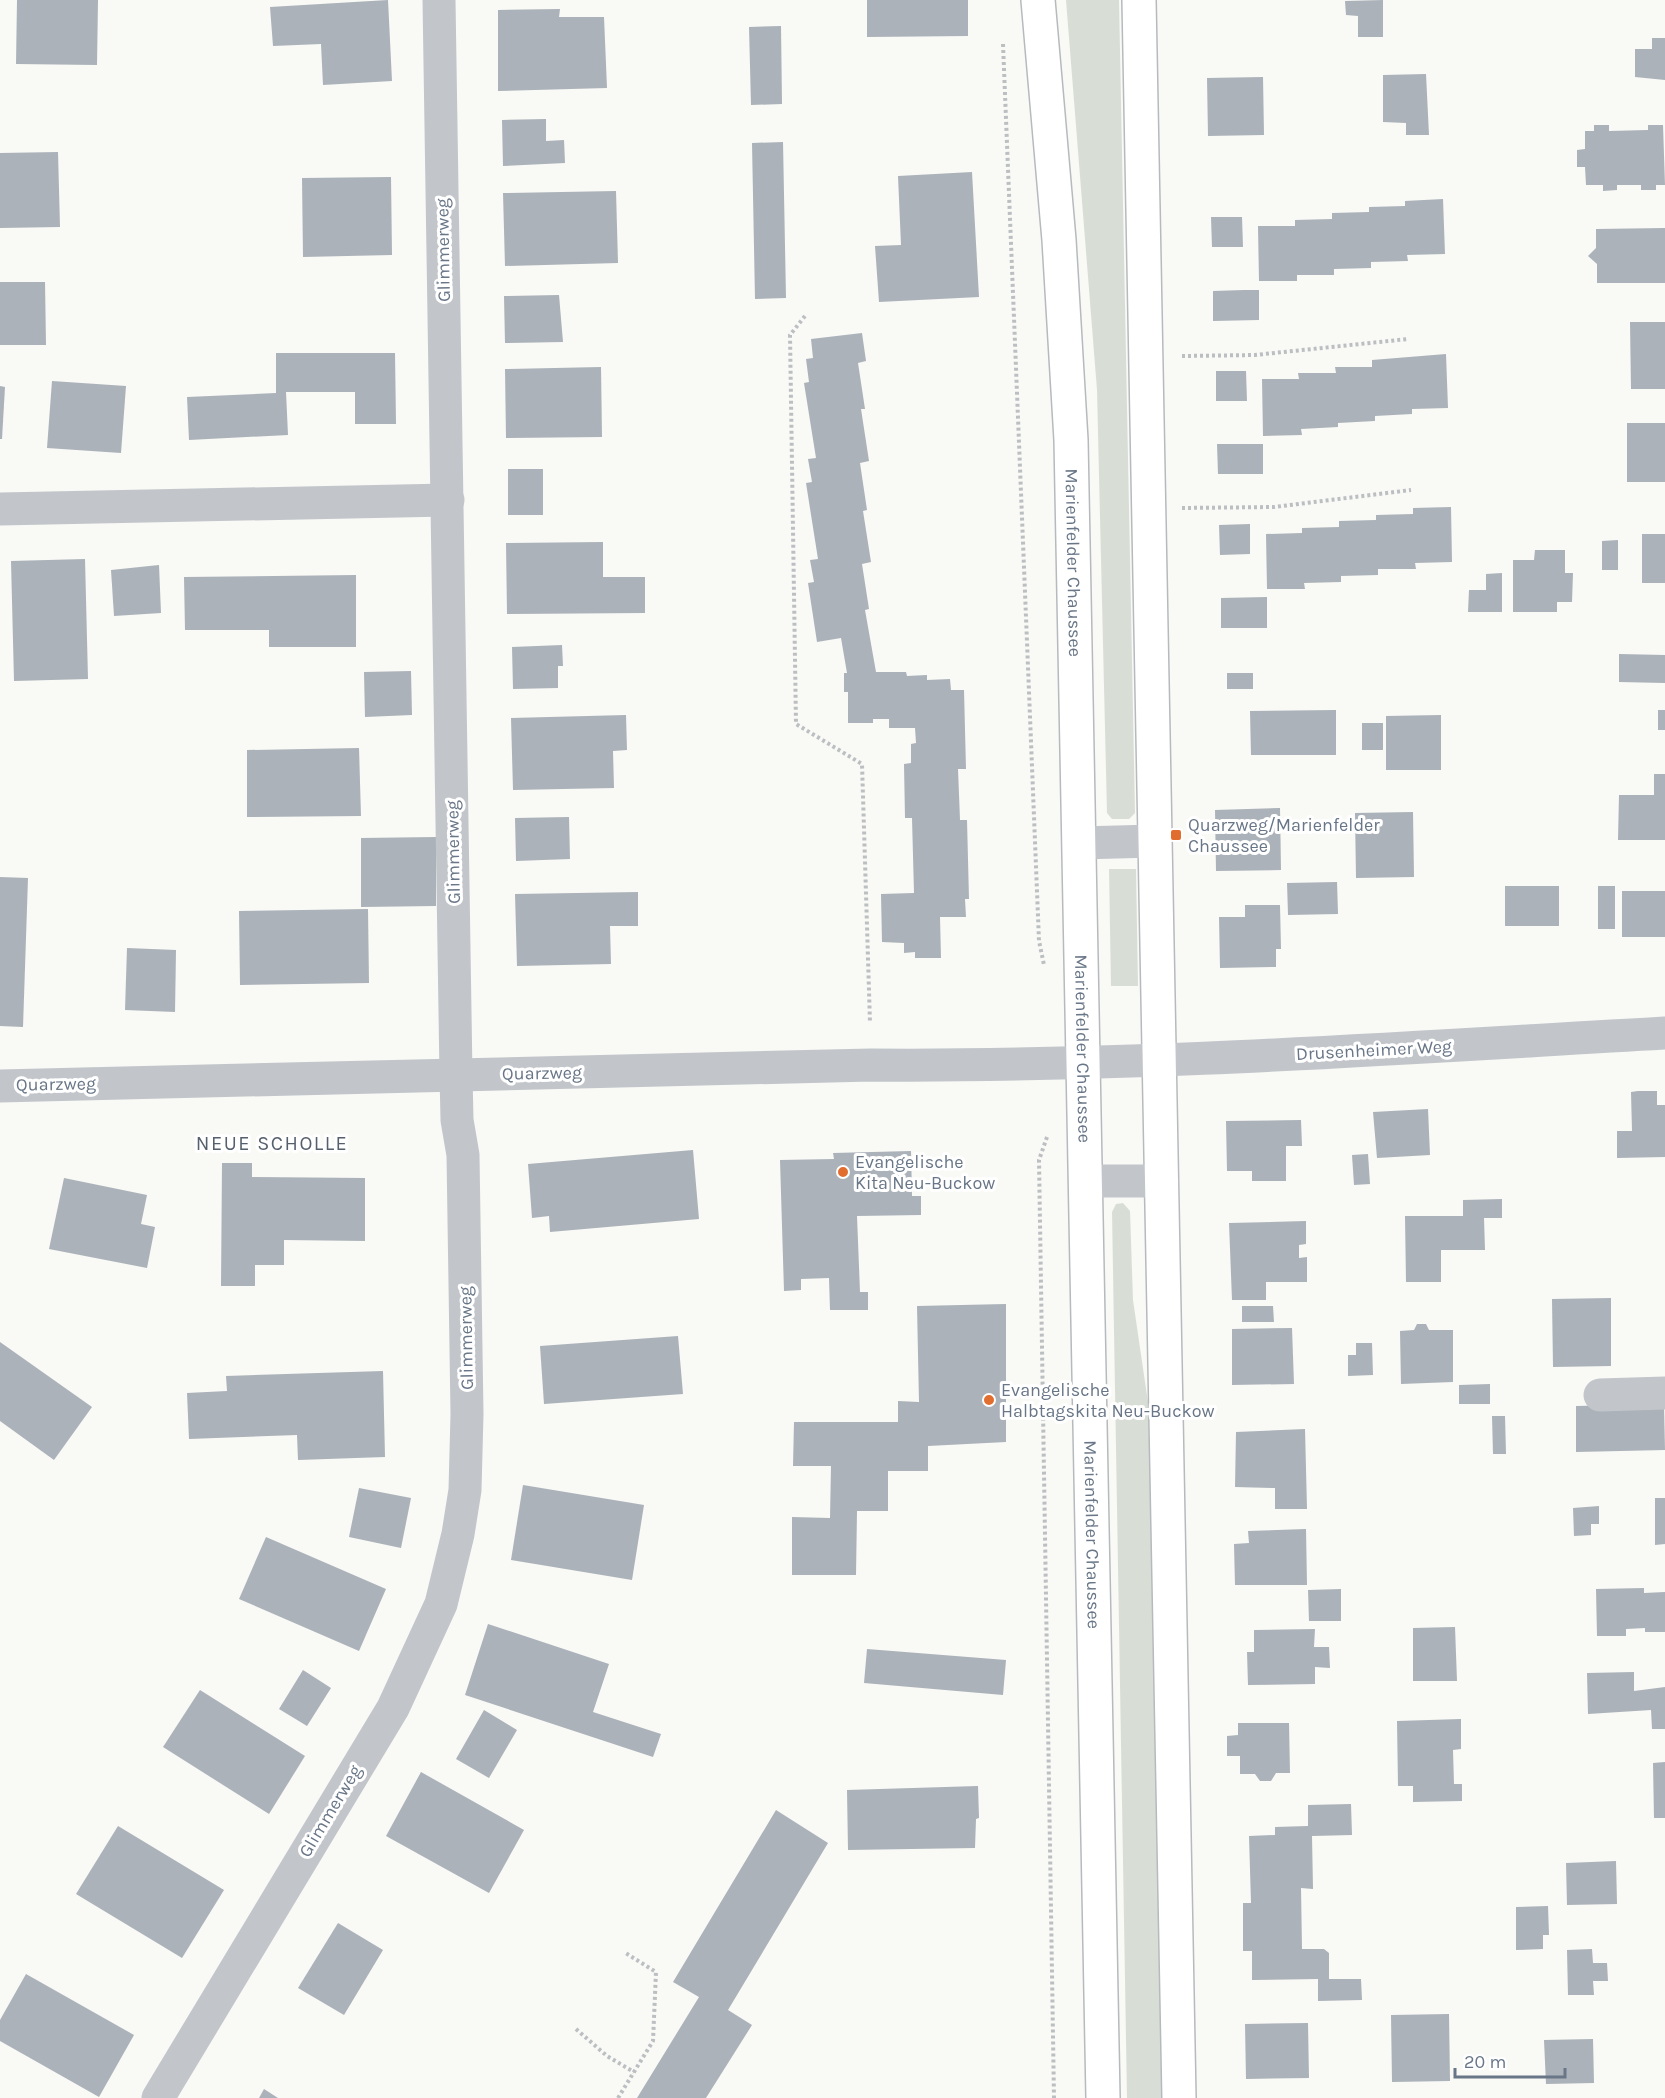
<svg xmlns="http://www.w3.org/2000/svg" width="1665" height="2098" viewBox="0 0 1665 2098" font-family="Karla,sans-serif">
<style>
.green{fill:#d8ded6}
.building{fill:#abb2b9}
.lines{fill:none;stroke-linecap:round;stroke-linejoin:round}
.major-casing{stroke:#b6babe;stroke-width:36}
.path{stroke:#bcbfc2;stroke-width:4;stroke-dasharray:3 3;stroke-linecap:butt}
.minor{stroke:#c2c6ca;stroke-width:33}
.major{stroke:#fff;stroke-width:33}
.poi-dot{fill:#e16d2e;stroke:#fff;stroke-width:2}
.labels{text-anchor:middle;stroke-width:6;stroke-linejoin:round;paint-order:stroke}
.street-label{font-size:18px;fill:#687687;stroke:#fff}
.poi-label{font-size:18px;fill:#687687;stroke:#fff;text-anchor:start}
.neighbourhood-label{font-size:20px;letter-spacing:1.5px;fill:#56606c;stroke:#fff}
</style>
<rect width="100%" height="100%" fill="#f9f9f6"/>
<g class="green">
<polygon points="1066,0 1119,0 1135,813 1129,819 1112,819 1107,813 1097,390"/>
<polygon points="1109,869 1136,869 1138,986 1111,986"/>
<polygon points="1123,1203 1130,1211 1133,1300 1151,1423 1164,2098 1127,2098 1112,1212 1116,1204"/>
</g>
<g class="building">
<polygon points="17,0 98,0 97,65 16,64"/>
<polygon points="388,0 392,81 323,85 321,44 273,46 270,7"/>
<polygon points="867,0 968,0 968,36 867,37"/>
<polygon points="1383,0 1383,37 1358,37 1358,16 1346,15 1345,1"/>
<polygon points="560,9 559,17 604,17 607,88 498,91 498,10"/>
<polygon points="781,26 782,104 751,105 749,27"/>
<polygon points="1652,38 1665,38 1665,80 1635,77 1635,49 1652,49"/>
<polygon points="1426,74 1429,135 1406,135 1406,123 1383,122 1383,75"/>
<polygon points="1263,77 1264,135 1208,136 1207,78"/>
<polygon points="546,119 546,141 564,140 565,163 503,166 502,120"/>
<polygon points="1594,125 1609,125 1609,131 1648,130 1648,125 1663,125 1665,185 1656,185 1656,190 1641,190 1641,185 1617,185 1617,190 1603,191 1603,185 1586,185 1585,167 1577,167 1577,150 1585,149 1585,131 1594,131"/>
<polygon points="783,142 786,298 755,299 752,143"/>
<polygon points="58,152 60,227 0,228 0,153"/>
<polygon points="972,172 979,297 879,302 875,246 901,245 898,176"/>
<polygon points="391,177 392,255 303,257 302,178"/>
<polygon points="616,191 618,263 505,266 503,193"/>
<polygon points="1443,199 1445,254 1407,255 1408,261 1371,262 1371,268 1334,269 1334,275 1297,275 1297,281 1259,281 1258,226 1295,226 1295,220 1332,219 1332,213 1369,212 1369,207 1405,206 1405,201"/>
<polygon points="1211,217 1242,217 1243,247 1212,247"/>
<polygon points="1665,228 1665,283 1597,283 1597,264 1588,256 1596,248 1596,229"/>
<polygon points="0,282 45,282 46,345 0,345"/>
<polygon points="1244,290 1259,290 1259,320 1213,321 1213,291"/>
<polygon points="559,295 563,342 505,343 504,296"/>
<polygon points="1630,322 1665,322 1665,389 1631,389"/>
<polygon points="862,333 866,361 858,363 865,409 861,409 869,461 860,463 867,510 863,511 871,562 862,564 869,609 865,610 876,672 906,672 907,676 927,675 927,680 950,679 951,690 964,690 966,769 958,769 960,820 967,820 969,899 965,899 966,917 940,917 941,958 915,958 915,952 904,953 904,943 882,942 881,894 914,893 912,818 905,818 904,764 911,763 911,744 916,743 915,728 889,728 889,719 873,719 873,723 848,723 848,692 844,692 844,673 847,673 841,638 817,642 808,583 814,582 810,560 818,559 806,483 812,482 808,459 816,458 804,383 809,382 806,359 813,358 811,339"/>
<polygon points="276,353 395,353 396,424 355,424 355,392 286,392 288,435 189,440 187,397 276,393"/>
<polygon points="1446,354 1448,408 1412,409 1412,414 1375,416 1375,421 1338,423 1338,427 1301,429 1302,435 1263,436 1262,379 1299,379 1298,373 1336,373 1335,367 1372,367 1372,360"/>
<polygon points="601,367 602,437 506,438 505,369"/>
<polygon points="1216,371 1246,371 1247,401 1216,401"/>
<polygon points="52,381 126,386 121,453 47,448"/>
<polygon points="0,386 5,387 2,439 0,439"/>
<rect x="1627" y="423" width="38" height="59"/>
<polygon points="1217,444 1263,444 1263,474 1218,474"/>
<rect x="508" y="469" width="35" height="46"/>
<polygon points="1451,507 1452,562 1415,563 1416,569 1378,569 1378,575 1341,576 1341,582 1304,583 1305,589 1267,589 1266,534 1302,533 1302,528 1339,527 1339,521 1376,520 1376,515 1413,514 1413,508"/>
<polygon points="1250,524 1250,554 1220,555 1219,525"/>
<rect x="1642" y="534" width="23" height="49"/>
<polygon points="1618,540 1618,570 1602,570 1602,541"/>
<polygon points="603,542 603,577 645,577 645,613 507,614 506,543"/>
<polygon points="1535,550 1565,550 1565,573 1573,573 1572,602 1557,602 1557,612 1513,612 1513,560 1534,560"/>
<polygon points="85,559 88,679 14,681 11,561"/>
<polygon points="159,565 161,613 114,616 111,570"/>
<polygon points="1502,573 1502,612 1468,612 1469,590 1486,590 1486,574"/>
<polygon points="356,575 356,647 269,647 269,630 185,630 184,577"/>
<polygon points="1267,597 1267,628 1221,628 1221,598"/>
<polygon points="562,645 563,666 558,666 558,688 513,689 512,647"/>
<polygon points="1619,654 1665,655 1665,683 1619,682"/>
<polygon points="411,671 412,715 365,717 364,672"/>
<rect x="1227" y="673" width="26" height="16"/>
<polygon points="1336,710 1336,755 1251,755 1250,711"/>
<rect x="1658" y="710" width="7" height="20"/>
<polygon points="626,715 627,750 613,751 614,788 513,790 511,718"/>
<polygon points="1441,715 1441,770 1386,770 1386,716"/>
<rect x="1362" y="723" width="21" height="27"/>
<polygon points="359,748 361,816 247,817 247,750"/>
<polygon points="1654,774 1665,774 1665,840 1618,840 1619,795 1654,795"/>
<polygon points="1280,808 1281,870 1216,871 1215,810"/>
<polygon points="1413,812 1414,877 1356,878 1355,813"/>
<polygon points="569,817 570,859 516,861 515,818"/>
<polygon points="436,837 436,906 361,907 361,838"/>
<polygon points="0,877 28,878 23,1027 0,1026"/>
<polygon points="1337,882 1338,914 1288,915 1287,883"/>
<rect x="1505" y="886" width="54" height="40"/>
<rect x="1598" y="886" width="17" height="43"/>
<rect x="1622" y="891" width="43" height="46"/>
<polygon points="638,892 638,926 610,926 611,964 517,966 515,894"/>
<polygon points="1245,905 1280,905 1281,949 1276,949 1276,967 1220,968 1219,917 1245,917"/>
<polygon points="368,909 369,983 240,985 239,911"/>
<polygon points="127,948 176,950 175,1012 125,1010"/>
<polygon points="1638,1091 1657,1091 1657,1105 1665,1105 1665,1157 1617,1158 1617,1131 1632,1131 1631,1092"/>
<polygon points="1428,1109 1430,1155 1377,1158 1373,1112"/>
<polygon points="1301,1120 1302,1146 1286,1146 1286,1181 1252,1181 1252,1171 1227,1171 1226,1121"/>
<polygon points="693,1150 699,1219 550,1232 549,1216 532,1218 528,1164"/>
<polygon points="911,1151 912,1196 921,1196 921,1215 857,1216 860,1292 868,1292 868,1310 830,1310 829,1278 801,1279 801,1290 784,1291 780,1160 834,1159 833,1153"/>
<polygon points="1368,1154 1370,1184 1354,1185 1352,1155"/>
<polygon points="222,1163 252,1163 252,1177 365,1178 365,1241 284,1240 284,1265 255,1265 255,1286 221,1286"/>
<polygon points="64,1178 147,1195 141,1224 155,1227 147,1268 49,1249"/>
<polygon points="1502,1199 1502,1218 1484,1218 1485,1250 1441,1250 1441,1282 1406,1282 1405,1216 1463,1216 1463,1200"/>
<polygon points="1306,1221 1306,1244 1299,1245 1299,1258 1307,1257 1307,1282 1266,1282 1266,1300 1232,1300 1229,1223"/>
<polygon points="1611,1298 1611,1366 1553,1367 1552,1299"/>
<polygon points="1006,1304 1006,1442 928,1446 928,1471 888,1471 888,1511 857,1511 856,1575 792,1575 792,1517 830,1518 831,1466 793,1466 794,1422 898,1422 898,1401 919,1402 917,1306"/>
<polygon points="1242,1306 1273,1306 1274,1322 1242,1322"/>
<polygon points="1417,1324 1426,1324 1429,1330 1453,1330 1453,1382 1401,1384 1400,1331 1414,1330"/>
<polygon points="1292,1328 1294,1384 1232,1385 1232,1329"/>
<polygon points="678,1336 683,1394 544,1404 540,1346"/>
<polygon points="0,1342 92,1407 54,1460 0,1421"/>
<polygon points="1356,1343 1372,1343 1373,1375 1348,1376 1348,1355 1356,1355"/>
<polygon points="383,1371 385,1457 298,1460 297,1435 189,1439 187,1393 227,1391 226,1376"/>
<polygon points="1490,1384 1490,1404 1459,1404 1459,1385"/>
<polygon points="1664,1404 1665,1450 1576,1452 1576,1406"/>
<polygon points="1492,1416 1505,1416 1506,1454 1493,1454"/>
<polygon points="1305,1429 1307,1509 1275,1509 1275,1488 1235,1487 1236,1432"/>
<polygon points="523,1485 644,1505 632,1580 511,1560"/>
<polygon points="359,1488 411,1498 401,1548 349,1537"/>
<polygon points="1655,1498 1665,1498 1665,1544 1655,1545"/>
<polygon points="1599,1506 1599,1524 1591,1524 1591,1535 1574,1536 1573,1508"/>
<polygon points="1306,1529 1307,1585 1235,1585 1234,1544 1249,1543 1248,1531"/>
<polygon points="266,1537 386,1589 359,1651 239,1599"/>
<polygon points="1644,1588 1644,1593 1665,1592 1665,1632 1645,1632 1645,1628 1626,1629 1626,1636 1597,1636 1596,1589"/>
<polygon points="1341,1589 1341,1621 1309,1621 1308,1590"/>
<polygon points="488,1624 609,1664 593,1712 661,1734 653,1757 465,1695"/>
<polygon points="1455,1627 1457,1681 1413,1681 1413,1628"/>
<polygon points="1315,1629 1314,1647 1329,1647 1330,1668 1315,1667 1315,1684 1248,1685 1247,1652 1254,1652 1254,1630"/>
<polygon points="867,1649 1006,1660 1003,1695 864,1683"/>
<polygon points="303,1670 331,1688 307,1726 279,1709"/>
<polygon points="1634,1672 1634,1691 1665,1687 1665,1729 1652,1729 1651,1710 1588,1714 1587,1673"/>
<polygon points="200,1690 305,1756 269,1814 163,1747"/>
<polygon points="484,1710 517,1730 489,1778 456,1759"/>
<polygon points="1461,1719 1461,1749 1453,1750 1454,1784 1462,1784 1462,1801 1413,1802 1413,1786 1398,1786 1397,1721"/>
<polygon points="1238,1723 1289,1723 1290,1773 1276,1773 1271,1781 1260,1781 1255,1774 1240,1774 1240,1756 1227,1756 1227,1736 1238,1735"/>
<polygon points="1665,1762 1665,1818 1654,1818 1653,1763"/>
<polygon points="421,1772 524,1830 489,1893 386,1836"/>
<polygon points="978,1786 979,1818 976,1819 975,1848 848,1850 847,1790"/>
<polygon points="1351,1804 1352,1835 1312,1836 1313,1889 1301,1888 1302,1949 1324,1949 1329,1953 1329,1979 1361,1979 1362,2000 1318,2001 1318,1979 1252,1980 1252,1951 1243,1951 1243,1903 1251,1903 1249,1836 1275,1835 1275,1827 1308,1826 1308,1805"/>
<polygon points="776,1810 828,1843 728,2010 752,2025 706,2098 637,2098 699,1997 673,1982"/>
<polygon points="118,1826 224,1890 182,1958 76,1894"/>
<polygon points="1616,1861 1617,1904 1567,1905 1566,1863"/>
<polygon points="1548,1906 1549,1935 1543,1935 1543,1949 1516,1950 1516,1907"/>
<polygon points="338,1923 383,1950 344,2015 298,1988"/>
<polygon points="1592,1949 1593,1963 1607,1963 1608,1981 1593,1981 1594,1995 1568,1995 1567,1950"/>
<polygon points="26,1974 134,2035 99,2097 0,2041 0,2020"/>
<polygon points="1449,2014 1450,2081 1392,2082 1391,2015"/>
<polygon points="1308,2023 1309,2078 1246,2079 1245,2024"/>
<polygon points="1593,2039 1594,2083 1546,2084 1544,2040"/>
<polygon points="264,2089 278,2098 259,2098"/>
</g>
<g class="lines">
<defs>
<g id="major">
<path id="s1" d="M1038,0L1059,240L1071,440L1103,2098"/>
<polyline points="1139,0 1179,2098"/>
</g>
</defs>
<use href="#major" class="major-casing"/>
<g class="path">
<polyline points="1003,44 1039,941 1044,965"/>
<polyline points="805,316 790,335 796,724 862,764 870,1023"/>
<polyline points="1182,356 1255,355 1408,339"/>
<polyline points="1182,508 1274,507 1411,490"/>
<polyline points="1047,1137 1039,1160 1054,2098"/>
<polyline points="576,2029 607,2056 634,2072"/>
<polyline points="618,2098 653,2041 656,1972 624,1952"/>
</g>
<g class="minor">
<polyline points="0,509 448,500"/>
<polyline points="1079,843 1155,841"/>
<path d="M0,1086L871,1065C1136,1067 1400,1048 1665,1033"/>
<polyline points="1086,1181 1162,1181"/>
<polyline points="1600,1395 1665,1393"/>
<polyline points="158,2098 393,1708 441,1604 458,1534 465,1490 467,1414 463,1155 457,1120 456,1075 439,0"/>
</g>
<use href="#major" class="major"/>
</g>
<g class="poi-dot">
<rect x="1170" y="829" width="12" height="12" rx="3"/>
<circle cx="843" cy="1172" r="6"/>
<circle cx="989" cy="1400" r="6"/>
</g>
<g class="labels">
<g class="street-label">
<text transform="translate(443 250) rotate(-91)" y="6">Glimmerweg</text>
<text dy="6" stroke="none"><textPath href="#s1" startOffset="564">Marienfelder Chaussee</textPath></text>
<text transform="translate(453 852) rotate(-91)" y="6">Glimmerweg</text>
<text dy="6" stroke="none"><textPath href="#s1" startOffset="1050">Marienfelder Chaussee</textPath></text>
<text transform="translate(1374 1050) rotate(-3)" y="6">Drusenheimer Weg</text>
<text transform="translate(542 1073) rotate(-1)" y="6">Quarzweg</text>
<text transform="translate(56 1084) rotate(-1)" y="6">Quarzweg</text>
<text transform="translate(466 1338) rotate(-91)" y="6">Glimmerweg</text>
<text dy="6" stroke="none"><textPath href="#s1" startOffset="1536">Marienfelder Chaussee</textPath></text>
<text transform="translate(330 1811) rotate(-59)" y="6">Glimmerweg</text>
</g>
<g class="poi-label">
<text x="1188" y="831">Quarzweg/Marienfelder<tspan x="1188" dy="21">Chaussee</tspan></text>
<text x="855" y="1168">Evangelische<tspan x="855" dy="21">Kita Neu-Buckow</tspan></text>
<text x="1001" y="1396">Evangelische<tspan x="1001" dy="21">Halbtagskita Neu-Buckow</tspan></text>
</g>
<g class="neighbourhood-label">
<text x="272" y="1150">NEUE SCHOLLE</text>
</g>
</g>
<path d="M1455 2068v9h110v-9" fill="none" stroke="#687687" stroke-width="3"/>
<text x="1464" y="2068" font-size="18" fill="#687687" stroke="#ffffff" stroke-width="4.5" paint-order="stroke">20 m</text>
</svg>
